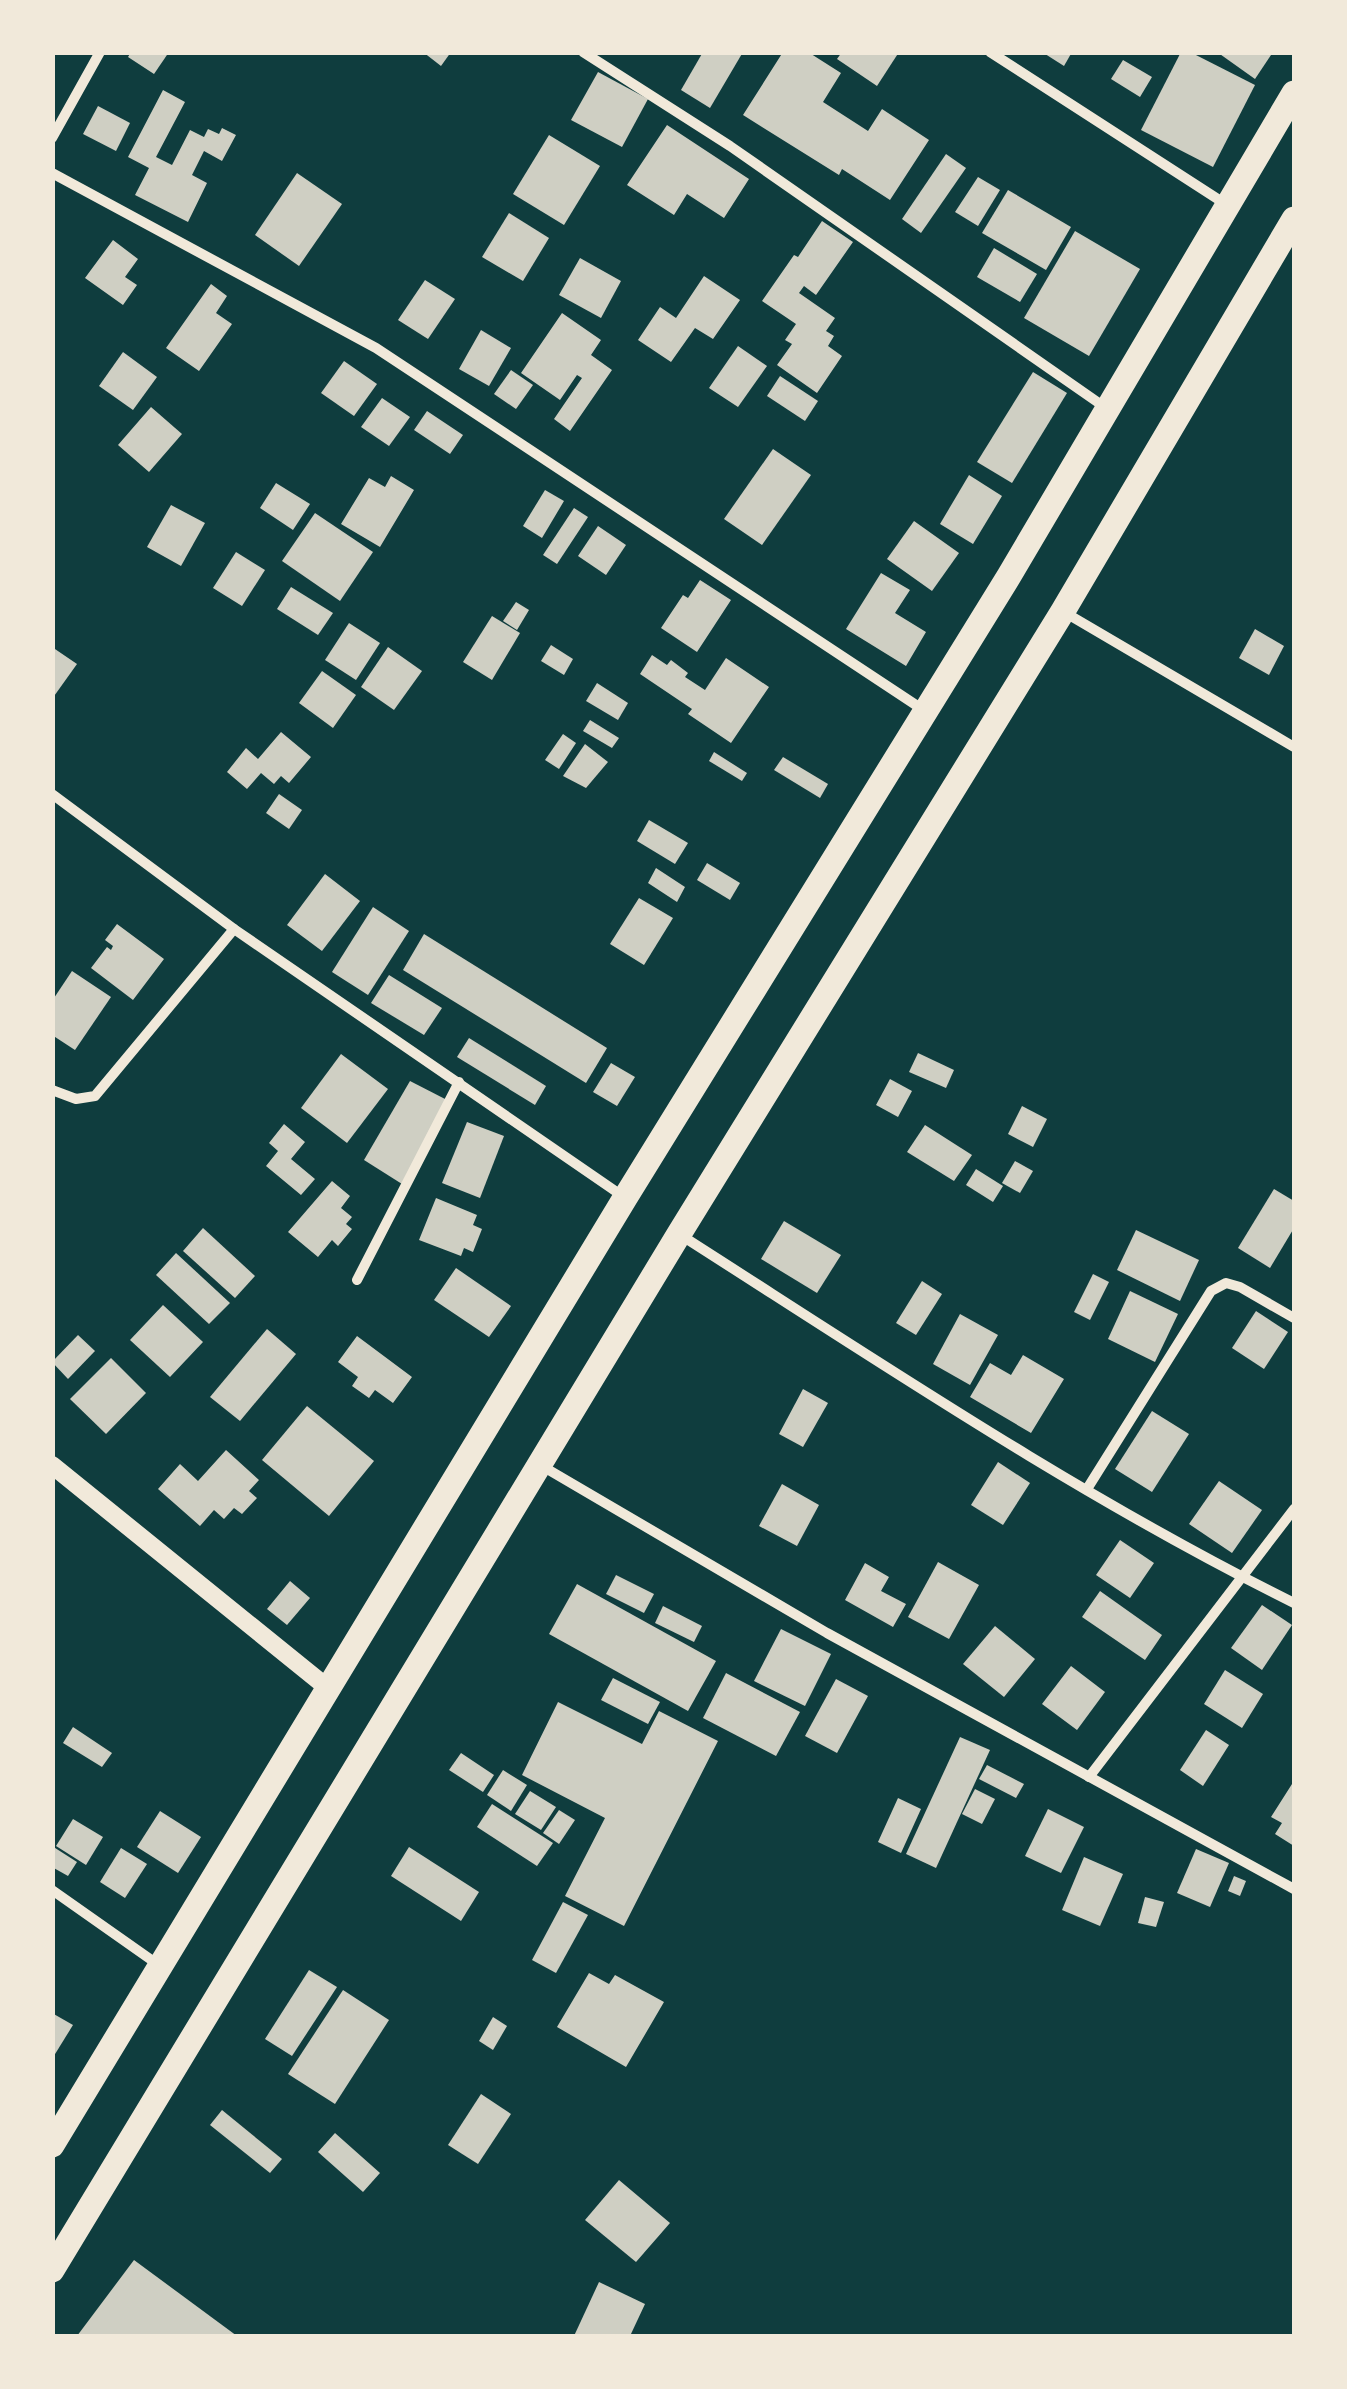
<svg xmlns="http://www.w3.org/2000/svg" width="1347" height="2389" viewBox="0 0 1347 2389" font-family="'Open Sans',sans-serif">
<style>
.building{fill:#cfcfc3}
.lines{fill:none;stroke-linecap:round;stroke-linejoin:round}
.minor{stroke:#f1e9da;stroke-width:10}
.tertiary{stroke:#f1e9da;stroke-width:18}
.primary{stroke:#f1e9da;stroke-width:25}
</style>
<rect width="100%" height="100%" fill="#0f3d3e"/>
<g class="building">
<polygon points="131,52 169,52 154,74 128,57"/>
<polygon points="423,52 451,52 441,66"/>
<polygon points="703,52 743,52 710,108 681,90"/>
<polygon points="783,52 808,52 841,73 823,102 868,131 882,109 929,140 890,200 842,169 839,175 743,115"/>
<polygon points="842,52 899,52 877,86 837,59"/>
<polygon points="1042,52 1072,52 1064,66"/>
<polygon points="1181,52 1190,52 1255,85 1213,167 1141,130"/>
<polygon points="1217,52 1273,52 1255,79"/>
<polygon points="1123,60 1152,77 1140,97 1111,79"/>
<polygon points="598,72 648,99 622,147 571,120"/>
<polygon points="163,90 185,102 156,157 172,165 190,130 204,137 208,129 219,134 222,128 236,135 222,161 204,151 192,175 207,183 188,222 135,195 149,168 128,157"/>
<polygon points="98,106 130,123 116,151 83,134"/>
<polygon points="667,125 749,179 724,218 687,194 674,215 627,185"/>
<polygon points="549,135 600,166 564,225 513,194"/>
<polygon points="946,154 966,168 921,233 902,219"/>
<polygon points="297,173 342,204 299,266 255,235"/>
<polygon points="978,177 1000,190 978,226 955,212"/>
<polygon points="1008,190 1071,227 1046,270 982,233"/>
<polygon points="509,213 549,238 523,281 482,257"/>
<polygon points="822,221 853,242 816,295 804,286 799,293 835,318 826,331 834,336 828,346 842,356 817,393 777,365 792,344 785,340 796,324 762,301 794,255 798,257"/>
<polygon points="1075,231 1140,269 1089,356 1024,318"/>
<polygon points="113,240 138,259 125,277 137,285 123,305 85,278"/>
<polygon points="994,248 1037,274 1020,302 977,277"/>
<polygon points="580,258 621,281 601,318 559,295"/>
<polygon points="704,276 740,300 713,339 695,328 671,362 638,340 660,307 676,318"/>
<polygon points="425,280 455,299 428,339 398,320"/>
<polygon points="211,284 227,296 216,313 232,324 199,371 166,348"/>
<polygon points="562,313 601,340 591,355 612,370 570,431 554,419 582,378 577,375 560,400 521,373"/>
<polygon points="481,330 511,348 489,386 459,369"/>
<polygon points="738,346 767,366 738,407 709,388"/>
<polygon points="123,352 157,377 133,410 99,386"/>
<polygon points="344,361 377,384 354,416 321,393"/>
<polygon points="511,370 533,385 516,409 494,394"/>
<polygon points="1033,372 1067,393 1012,483 977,462"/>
<polygon points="780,376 818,401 805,421 767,396"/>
<polygon points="382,398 410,417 389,446 361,427"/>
<polygon points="151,407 182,434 149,472 118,445"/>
<polygon points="427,411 463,435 450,454 414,430"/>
<polygon points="773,449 811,475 762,545 724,519"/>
<polygon points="969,475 1002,496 973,544 940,524"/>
<polygon points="391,476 414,490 380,547 341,524 369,478 385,487"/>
<polygon points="276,483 310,504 293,530 260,508"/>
<polygon points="545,490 564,501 542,538 523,526"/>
<polygon points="171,505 205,523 181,566 147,547"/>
<polygon points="574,508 588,517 557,564 543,555"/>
<polygon points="315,513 373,552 340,601 282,561"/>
<polygon points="914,521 959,553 932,591 887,559"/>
<polygon points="598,526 626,545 606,575 578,556"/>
<polygon points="236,552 265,570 242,606 213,588"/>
<polygon points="881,573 910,590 895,613 926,632 906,666 846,629"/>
<polygon points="700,580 731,600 697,652 661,628 683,595 688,598"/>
<polygon points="291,587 333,613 318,635 277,609"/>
<polygon points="516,602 529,610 517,630 503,621"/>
<polygon points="492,616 520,633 492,680 463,662"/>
<polygon points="349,623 380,643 356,680 325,660"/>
<polygon points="1255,629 1284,646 1269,675 1239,658"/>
<polygon points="551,645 573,659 564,675 541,661"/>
<polygon points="52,647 77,664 52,699"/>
<polygon points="388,647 422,671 394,710 361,687"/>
<polygon points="652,655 667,665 671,660 688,673 685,677 705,690 726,658 769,687 731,743 688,714 692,709 640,674"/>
<polygon points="322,671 356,695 333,728 299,703"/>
<polygon points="597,683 628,703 618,720 586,701"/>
<polygon points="590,720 619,738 612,748 583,731"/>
<polygon points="281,732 311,757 289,783 281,776 274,784 261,773 247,789 227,772 246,748 258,759"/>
<polygon points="563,734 576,743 559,769 545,760"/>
<polygon points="585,744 608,762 586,788 563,776"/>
<polygon points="714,752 747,773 742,781 709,761"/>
<polygon points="783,757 828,784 820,798 774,770"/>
<polygon points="279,794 302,810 289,829 266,813"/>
<polygon points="649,820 688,843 675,864 637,841"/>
<polygon points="707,863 740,883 730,900 697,880"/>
<polygon points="656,868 685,887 677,902 648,883"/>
<polygon points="325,874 360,901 322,951 287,925"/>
<polygon points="639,898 673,918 644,965 610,944"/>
<polygon points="373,907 409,931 368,995 332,972"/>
<polygon points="117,924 164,959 133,1000 91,968 107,947 111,950 113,946 105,940"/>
<polygon points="424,934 607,1048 586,1083 403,970"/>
<polygon points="72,971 111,997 75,1050 52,1035 52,1001"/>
<polygon points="389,975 442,1008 424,1035 371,1003"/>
<polygon points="469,1038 546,1086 535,1105 457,1057"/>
<polygon points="918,1053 954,1070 946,1088 909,1072"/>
<polygon points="341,1054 388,1089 347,1143 301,1108"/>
<polygon points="611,1063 635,1077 617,1106 593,1092"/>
<polygon points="890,1079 912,1091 898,1117 876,1105"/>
<polygon points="410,1081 447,1100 402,1184 364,1160"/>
<polygon points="1022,1106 1047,1119 1033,1147 1008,1134"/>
<polygon points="467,1122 504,1136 480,1198 442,1183"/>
<polygon points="284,1124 305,1142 291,1159 315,1179 301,1195 266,1166 278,1151 269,1143"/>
<polygon points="925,1125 972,1155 954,1181 907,1152"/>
<polygon points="1015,1161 1033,1171 1020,1193 1002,1183"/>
<polygon points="976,1169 1003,1186 993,1202 966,1185"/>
<polygon points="332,1181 350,1196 341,1208 352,1217 346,1224 352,1229 338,1246 332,1240 318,1257 288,1232"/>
<polygon points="1274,1189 1294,1201 1294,1228 1270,1268 1238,1248"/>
<polygon points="436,1198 477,1215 473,1225 482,1229 473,1252 464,1248 461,1256 419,1240"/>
<polygon points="784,1221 841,1255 817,1293 761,1259"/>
<polygon points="203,1228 255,1276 235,1298 183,1251"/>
<polygon points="1136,1230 1199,1260 1180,1301 1117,1270"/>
<polygon points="176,1253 230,1303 209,1324 156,1275"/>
<polygon points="456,1268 511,1306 489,1337 434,1300"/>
<polygon points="1093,1274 1109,1282 1090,1320 1074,1312"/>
<polygon points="922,1281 942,1294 916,1335 896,1323"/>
<polygon points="1130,1291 1178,1314 1155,1362 1108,1339"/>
<polygon points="163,1305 203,1342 170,1377 130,1340"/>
<polygon points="1256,1311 1288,1332 1264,1369 1232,1348"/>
<polygon points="960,1314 998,1335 970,1385 933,1364"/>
<polygon points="267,1329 296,1354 240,1421 210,1397"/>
<polygon points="78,1335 95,1351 68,1379 52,1362"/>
<polygon points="357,1336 412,1377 393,1403 375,1390 369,1398 352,1386 358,1377 338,1362"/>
<polygon points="1023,1355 1064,1379 1031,1433 970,1397 990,1363 1011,1375"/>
<polygon points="111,1358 146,1393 106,1434 70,1399"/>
<polygon points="803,1389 828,1403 803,1447 779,1434"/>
<polygon points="307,1406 374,1461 329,1516 262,1460"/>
<polygon points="1152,1411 1189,1434 1152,1492 1115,1469"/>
<polygon points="226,1450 259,1480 249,1491 257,1498 242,1514 234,1508 224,1519 214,1510 200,1526 158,1489 180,1464 198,1481"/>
<polygon points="998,1462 1030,1483 1003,1525 971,1505"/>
<polygon points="1219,1481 1262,1510 1232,1553 1189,1524"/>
<polygon points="782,1484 819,1505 797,1546 759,1526"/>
<polygon points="1120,1540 1154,1563 1130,1598 1096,1575"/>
<polygon points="938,1562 979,1585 949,1639 908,1617"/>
<polygon points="865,1563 889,1577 881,1591 906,1604 893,1627 845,1600"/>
<polygon points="616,1575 654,1594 644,1613 606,1594"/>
<polygon points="290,1581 310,1598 287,1625 267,1609"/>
<polygon points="577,1584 716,1661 688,1711 549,1634"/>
<polygon points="1100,1591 1162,1635 1145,1660 1082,1617"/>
<polygon points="1262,1605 1292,1625 1262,1670 1231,1648"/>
<polygon points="663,1606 702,1626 694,1642 655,1623"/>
<polygon points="995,1626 1035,1659 1004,1697 963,1664"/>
<polygon points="781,1629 831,1654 805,1706 754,1681"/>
<polygon points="1071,1666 1105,1692 1077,1730 1042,1704"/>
<polygon points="1225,1670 1263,1694 1242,1728 1204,1704"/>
<polygon points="726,1673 800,1712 776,1756 703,1718"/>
<polygon points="613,1678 660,1702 648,1724 601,1700"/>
<polygon points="836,1679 868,1696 837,1753 805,1736"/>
<polygon points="558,1702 642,1744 659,1711 718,1741 624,1926 565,1896 605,1818 522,1775"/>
<polygon points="73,1727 112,1753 102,1767 63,1743"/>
<polygon points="1206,1730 1229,1745 1203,1786 1180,1770"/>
<polygon points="960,1737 990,1750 936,1868 906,1854"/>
<polygon points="461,1753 494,1775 483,1792 449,1770"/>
<polygon points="987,1765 1024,1784 1016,1798 979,1779"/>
<polygon points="503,1770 527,1785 511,1811 487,1795"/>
<polygon points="1292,1784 1294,1786 1294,1846 1275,1834 1282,1823 1271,1817"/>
<polygon points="975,1789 995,1799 982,1824 962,1814"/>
<polygon points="530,1791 556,1807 541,1830 515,1814"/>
<polygon points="898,1798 921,1809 901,1853 878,1842"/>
<polygon points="492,1804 553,1843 537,1866 477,1827"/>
<polygon points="1048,1809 1084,1827 1061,1873 1025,1856"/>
<polygon points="559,1810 575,1820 559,1844 543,1833"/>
<polygon points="160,1811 201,1837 178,1873 137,1847"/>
<polygon points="73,1819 103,1837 86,1865 56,1846"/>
<polygon points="52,1846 77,1862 68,1876 52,1867"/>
<polygon points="409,1847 479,1892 461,1921 391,1876"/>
<polygon points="121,1848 147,1864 125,1898 100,1882"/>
<polygon points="1196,1849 1229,1863 1210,1907 1177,1893"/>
<polygon points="1084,1857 1123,1874 1100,1926 1062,1910"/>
<polygon points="1234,1876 1246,1881 1240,1896 1228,1891"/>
<polygon points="1145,1897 1164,1902 1156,1927 1138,1923"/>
<polygon points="563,1902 588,1915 556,1973 532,1960"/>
<polygon points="309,1970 337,1987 292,2056 265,2039"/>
<polygon points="589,1973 609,1984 615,1975 664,2002 626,2067 557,2027"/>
<polygon points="343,1990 389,2020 335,2104 288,2074"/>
<polygon points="52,2013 73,2025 52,2059"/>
<polygon points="493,2017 507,2026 493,2050 479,2041"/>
<polygon points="481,2094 511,2114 478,2164 448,2145"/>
<polygon points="222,2110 282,2159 270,2173 210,2125"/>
<polygon points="335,2133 380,2173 363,2192 318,2152"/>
<polygon points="619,2180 670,2223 636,2262 585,2220"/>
<polygon points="134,2260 237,2336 77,2336"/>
<polygon points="599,2282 645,2304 630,2336 574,2336"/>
</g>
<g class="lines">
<g class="minor">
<polyline points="583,52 730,146 1106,408"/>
<polyline points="990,52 1227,205"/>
<polyline points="52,138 100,52"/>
<polyline points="52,173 376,348 925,711"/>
<polyline points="1064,612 1294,747"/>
<polyline points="52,794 234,929 624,1197"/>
<polyline points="52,1090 76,1099 95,1096 234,929"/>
<path d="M679,1234C881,1363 1080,1497 1294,1603"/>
<polyline points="357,1280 459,1082"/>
<polyline points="542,1466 827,1633 1294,1889"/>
<polyline points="1087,1489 1211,1291 1226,1283 1240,1287 1294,1318"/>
<polyline points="1089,1777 1294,1509"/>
<polyline points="52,1890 160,1966"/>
</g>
<polyline class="tertiary" points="52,1465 329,1689"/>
<g class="primary">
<polyline points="52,2145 625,1198 1009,576 1294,93"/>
<polyline points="52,2270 679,1234 1063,611 1294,219"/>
</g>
</g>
<rect width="1347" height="2389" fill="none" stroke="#f1e9da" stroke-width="110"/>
</svg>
